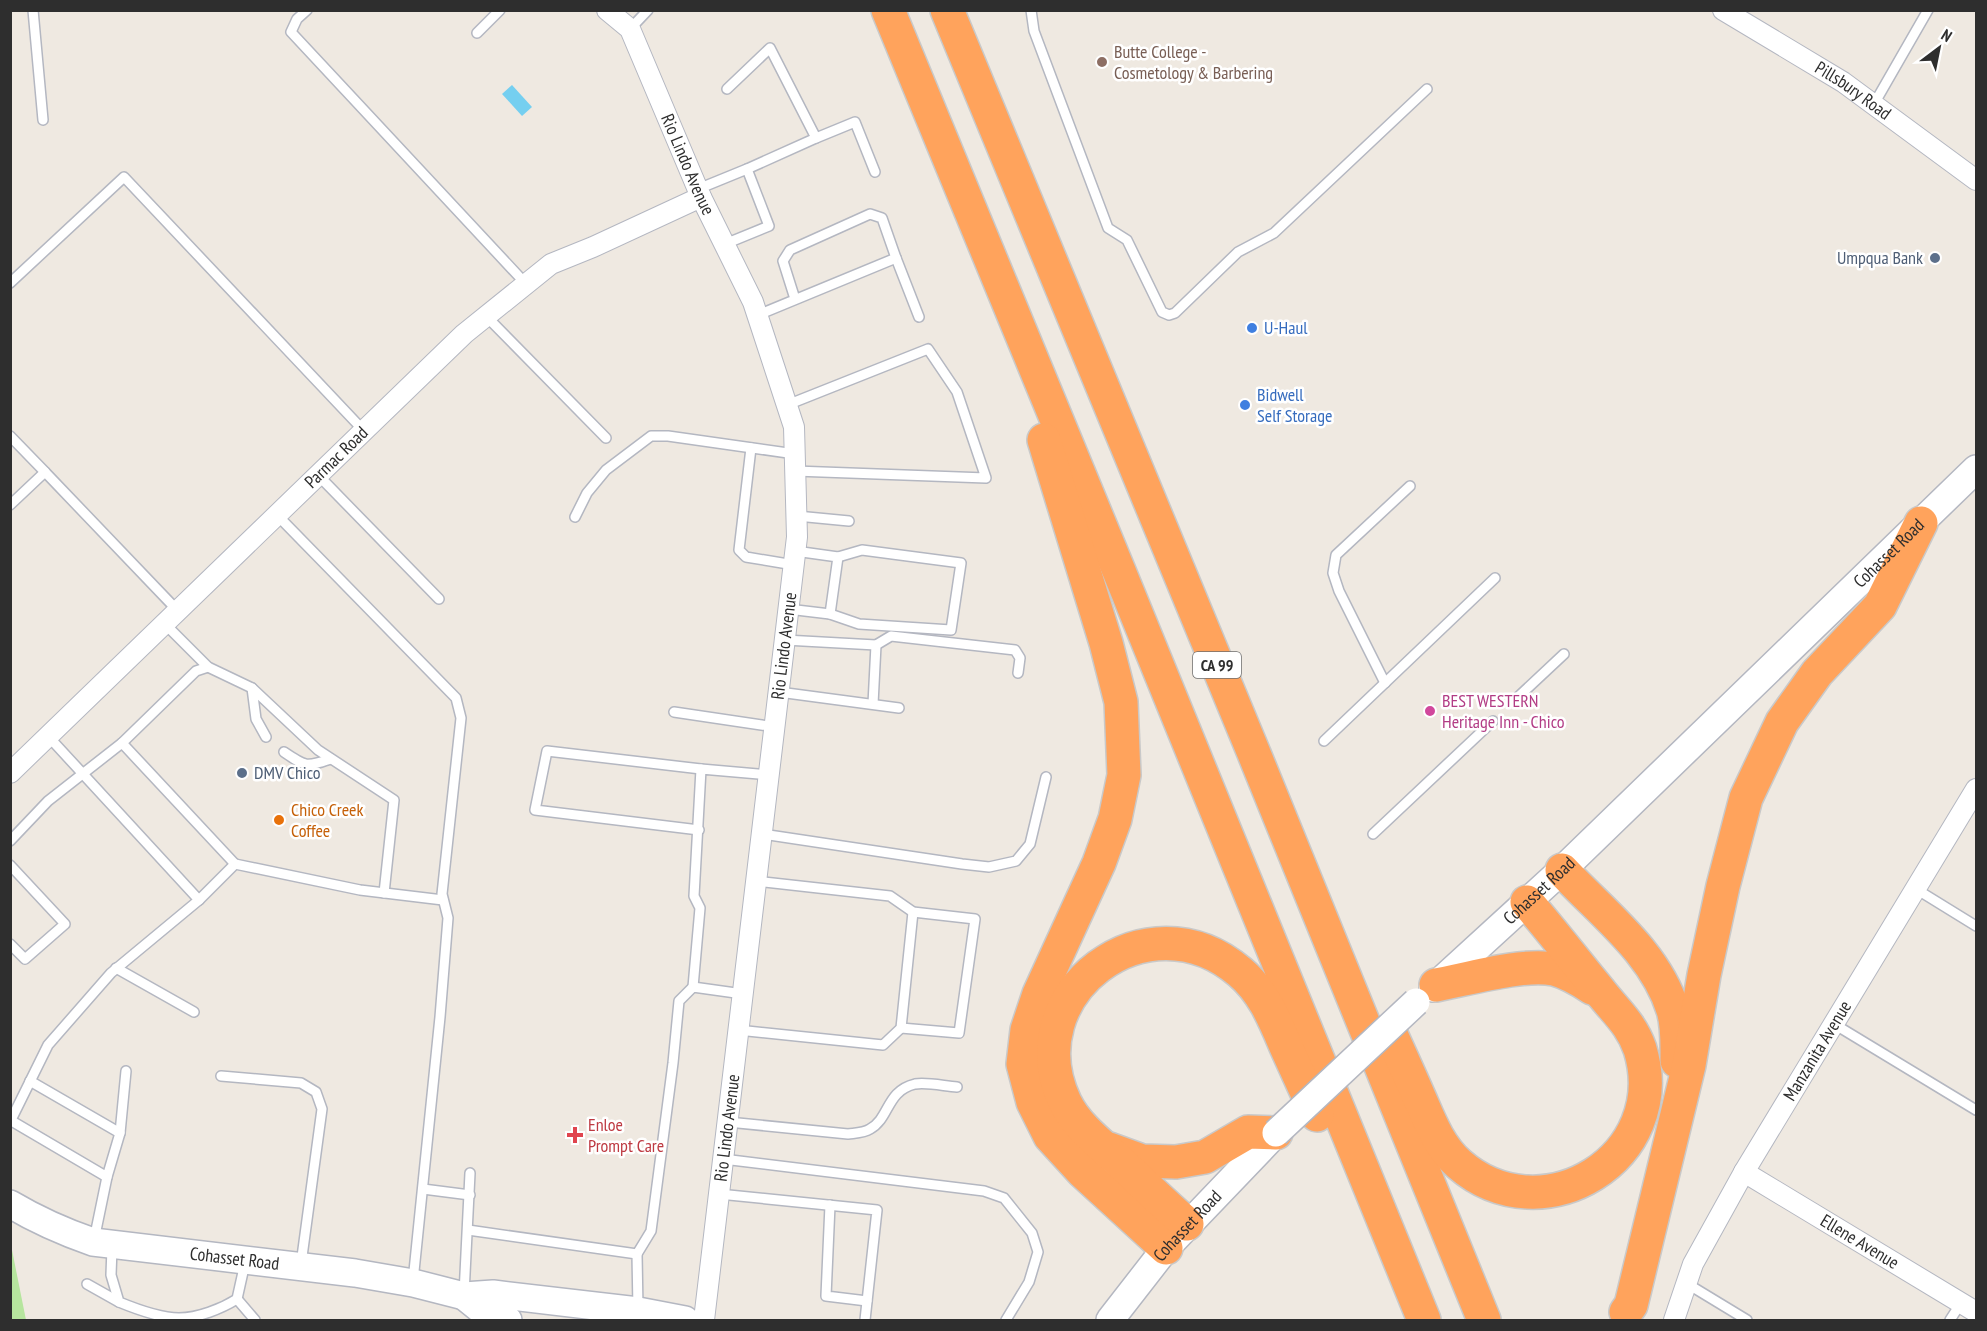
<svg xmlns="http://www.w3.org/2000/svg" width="1987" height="1331" viewBox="0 0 1987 1331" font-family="'PT Sans Narrow',sans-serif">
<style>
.green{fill:#b6e59e}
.water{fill:#75cff0}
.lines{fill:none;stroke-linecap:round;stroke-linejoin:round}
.service-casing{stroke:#b4b7c1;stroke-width:12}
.minor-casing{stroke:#b4b7c1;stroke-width:22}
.secondary-casing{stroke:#b4b7c1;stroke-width:30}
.motorway-casing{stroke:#c9c9c9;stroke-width:36}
.service{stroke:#fff;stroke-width:9}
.minor{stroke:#fff;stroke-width:20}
.secondary{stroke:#fff;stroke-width:27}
.motorway{stroke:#ffa35c;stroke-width:33}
.secondary-bridge-casing{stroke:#b4b7c1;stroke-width:30;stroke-linecap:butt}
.secondary-bridge{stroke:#fff;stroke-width:27}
.education-dot{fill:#8d6e63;stroke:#fff;stroke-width:2}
.service-dot{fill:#5c6f8a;stroke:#fff;stroke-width:2}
.shop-dot{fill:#3f7fe0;stroke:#fff;stroke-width:2}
.hotel-dot{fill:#d1479c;stroke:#fff;stroke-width:2}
.food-dot{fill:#e8710a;stroke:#fff;stroke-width:2}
.health-dot{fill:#e0444e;stroke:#fff;stroke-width:2}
.labels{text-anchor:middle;stroke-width:5;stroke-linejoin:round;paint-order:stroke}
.shield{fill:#fff;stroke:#6d6d6d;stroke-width:1.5}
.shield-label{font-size:16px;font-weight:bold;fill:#2e2e2e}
.education-label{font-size:18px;fill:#785e54;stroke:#fff;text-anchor:start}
.street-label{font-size:18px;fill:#2e2e2e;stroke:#fff}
.service-label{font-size:18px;fill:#4e5e75;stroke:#fff;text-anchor:end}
.shop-label{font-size:18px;fill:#366cbe;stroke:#fff;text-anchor:start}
.hotel-label{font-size:18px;fill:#b23c85;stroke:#fff;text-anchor:start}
.food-label{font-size:18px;fill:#c56008;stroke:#fff;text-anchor:start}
.health-label{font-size:18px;fill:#be3a42;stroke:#fff;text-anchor:start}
</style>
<rect width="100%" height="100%" fill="#efe9e1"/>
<polygon class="green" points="11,1245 26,1320 11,1320"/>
<polygon class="water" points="512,85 532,107 522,116 502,94"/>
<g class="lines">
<defs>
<g id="service">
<polyline points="33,10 43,120"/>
<polyline points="307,10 297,19 291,32 526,284"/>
<polyline points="1031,10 1034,31 1108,228 1127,240 1162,312 1169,315 1175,313 1238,252 1274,233 1427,89"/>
<polyline points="630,29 648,10"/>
<polyline points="477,33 500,10"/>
<polyline points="727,89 770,48 816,138 747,169"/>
<polyline points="1874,104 1928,10"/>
<polyline points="816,138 855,122 875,172"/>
<polyline points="698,189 747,169 769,226 725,244"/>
<polyline points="896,258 919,317"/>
<polyline points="10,283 124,177 364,431"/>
<polyline points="758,315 896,258 882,218 870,214 790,250 783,261 795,299"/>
<polyline points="486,316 606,438"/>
<polyline points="787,405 928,349 957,392 986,478 795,471"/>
<polyline points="10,436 45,472"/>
<polyline points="751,448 739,550 746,557 794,565"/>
<polyline points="318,475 439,599"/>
<polyline points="10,505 45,472 178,611"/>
<polyline points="277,515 456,698 461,718 442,894 448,918 440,1017 413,1281"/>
<polyline points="797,516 849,521"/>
<polyline points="575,517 587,493 606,470 651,436 668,436 795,454"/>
<polyline points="788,609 830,614 838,557 795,551"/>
<polyline points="830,614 859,624 951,630 961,563 862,550 838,557"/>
<polyline points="165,624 208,667 252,688 318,750 394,800 384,893"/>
<polyline points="785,640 876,645 891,636 1015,650 1020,658 1018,673"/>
<polyline points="1385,683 1339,591 1333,573 1336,555 1410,486"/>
<polyline points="252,688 256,719 266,737"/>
<polyline points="779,692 899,708"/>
<polyline points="1517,698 1564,654"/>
<polyline points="873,704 876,645"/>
<polyline points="674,712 775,727"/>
<polyline points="48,736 199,900"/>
<polyline points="1324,741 1495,578"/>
<polyline points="122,743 196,671 208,667"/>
<path d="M284,752C306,767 306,767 331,759"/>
<polyline points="699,830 535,810 547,751 701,769"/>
<polyline points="762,834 962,864 989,867 1016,861 1030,844 1046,777"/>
<polyline points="1373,834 1493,721"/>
<polyline points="10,841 48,801 122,743 235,864"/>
<polyline points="10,865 65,924 25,959 10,944"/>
<polyline points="756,881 890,896 913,912 975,919 959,1033 901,1028"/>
<polyline points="1916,889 1976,926"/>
<polyline points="116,968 194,1012"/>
<polyline points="693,987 700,908 694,896 701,769 769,775"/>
<polyline points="1834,1024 1976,1110"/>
<polyline points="738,1030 883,1045 901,1028 913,912"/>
<polyline points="221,1076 301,1083 316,1092 322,1109 301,1264"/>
<polyline points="10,1120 107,1177 120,1133 30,1081"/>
<polyline points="10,1122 48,1045 111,973 199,900 235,864 360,890 443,900"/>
<path d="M728,1122L848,1134C855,1133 864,1133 870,1129C890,1118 886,1091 915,1084C927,1082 944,1086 957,1087"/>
<polyline points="120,1133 126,1071"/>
<polyline points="723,1159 984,1191 1004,1198 1032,1233 1038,1252 1029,1282 1006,1320"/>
<polyline points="423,1189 470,1195"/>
<polyline points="719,1194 877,1210 865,1320"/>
<polyline points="830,1205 826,1296 867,1301"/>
<polyline points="468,1230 637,1254 638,1309"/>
<polyline points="94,1240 107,1177"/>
<path d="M112,1248L111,1275L119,1302C136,1309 161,1318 179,1318C198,1318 221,1309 237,1299L245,1263"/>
<polyline points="637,1254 651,1231 673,1063 679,1001 693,987 743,994"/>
<polyline points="1686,1283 1747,1320"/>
<polyline points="87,1284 119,1302"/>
<polyline points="464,1294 470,1173"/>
<polyline points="237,1299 255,1320"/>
<polyline points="1950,1320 1961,1303"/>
</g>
<g id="minor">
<path id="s1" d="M607,10L630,29L701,197L753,302L794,427L797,537L704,1320"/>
<path id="s2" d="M1723,10L1843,82L1976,180"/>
<path id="s3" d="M10,773L464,334L551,264L593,247L701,197"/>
<path id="s4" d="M1744,1172L1976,1312"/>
<path id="s5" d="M1674,1320L1693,1264L1744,1172L1976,789"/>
</g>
<g id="secondary">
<path id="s6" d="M1433,988L1562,870L1976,469"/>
<path id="s7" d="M10,1204C37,1220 64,1232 93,1242L355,1273L413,1283L464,1296L493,1294L638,1311L685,1320"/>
<polyline points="464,1296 490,1317 508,1320"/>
<path id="s8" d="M1110,1320L1166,1248L1276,1133"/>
</g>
<g id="motorway">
<polyline points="888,10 1119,571 1424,1320"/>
<polyline points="947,10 1253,751 1484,1320"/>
<polyline points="1044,440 1106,643 1121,702 1124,775 1115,819 1099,863 1039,994 1027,1030 1023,1064 1033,1102 1050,1136 1083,1172 1166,1248"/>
<path d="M1562,870C1602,913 1655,952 1673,1010C1678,1026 1677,1045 1677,1061"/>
<path d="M1436,985C1468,979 1523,963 1554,969C1568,973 1580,980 1592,988"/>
<path d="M1390,1032C1400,1054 1410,1076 1420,1099C1430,1122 1439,1146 1459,1164C1543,1237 1673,1157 1640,1049C1631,1023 1615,1011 1599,990C1575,961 1552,931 1527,902"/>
<polyline points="1109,1149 1142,1161 1176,1162 1205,1157 1248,1132 1276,1133"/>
<path d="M1187,1224C1163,1203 1140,1181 1117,1159C1098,1142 1076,1125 1065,1102C1014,994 1147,892 1240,972C1264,992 1275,1021 1287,1049C1297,1071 1307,1093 1317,1115"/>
<polyline points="1626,1312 1631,1305 1689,1065 1704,975 1723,886 1746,798 1782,722 1817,673 1880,606 1921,523"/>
</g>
</defs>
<use href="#service" class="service-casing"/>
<use href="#minor" class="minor-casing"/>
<use href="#secondary" class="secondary-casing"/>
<use href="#motorway" class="motorway-casing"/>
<use href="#service" class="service"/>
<use href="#minor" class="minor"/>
<use href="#secondary" class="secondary"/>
<use href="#motorway" class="motorway"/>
<defs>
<polyline id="secondary-bridge" points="1276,1133 1416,1002"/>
</defs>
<use href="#secondary-bridge" class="secondary-bridge-casing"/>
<use href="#secondary-bridge" class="secondary-bridge"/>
</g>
<circle class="education-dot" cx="1102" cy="62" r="6"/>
<g class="service-dot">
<circle cx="1935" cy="258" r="6"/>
<circle cx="242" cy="773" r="6"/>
</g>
<g class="shop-dot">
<circle cx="1252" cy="328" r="6"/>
<circle cx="1245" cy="405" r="6"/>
</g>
<circle class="hotel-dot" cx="1430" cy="711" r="6"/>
<circle class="food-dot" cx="279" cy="820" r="6"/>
<path class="health-dot" d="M572 1126h6v6h6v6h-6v6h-6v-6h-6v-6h6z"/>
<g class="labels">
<rect class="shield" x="1193" y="652" width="48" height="26" rx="4.5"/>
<g class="shield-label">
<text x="1217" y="671">CA 99</text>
</g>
<g class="education-label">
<text x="1114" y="58">Butte College -<tspan x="1114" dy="21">Cosmetology &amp; Barbering</tspan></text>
</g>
<g class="street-label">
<text dy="6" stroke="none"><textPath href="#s2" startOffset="153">Pillsbury Road</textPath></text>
<text dy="6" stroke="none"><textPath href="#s1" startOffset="177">Rio Lindo Avenue</textPath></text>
<text dy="6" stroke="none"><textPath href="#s3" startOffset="454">Parmac Road</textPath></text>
<text dy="6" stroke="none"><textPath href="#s6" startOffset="630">Cohasset Road</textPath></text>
<text transform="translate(784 646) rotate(-83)" y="6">Rio Lindo Avenue</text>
<text dy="6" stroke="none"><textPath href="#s6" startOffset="144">Cohasset Road</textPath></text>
<text dy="6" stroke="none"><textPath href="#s5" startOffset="306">Manzanita Avenue</textPath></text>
<text transform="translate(727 1128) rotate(-83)" y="6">Rio Lindo Avenue</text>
<text dy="6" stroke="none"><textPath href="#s8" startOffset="122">Cohasset Road</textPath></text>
<text dy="6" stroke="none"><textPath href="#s4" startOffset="135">Ellene Avenue</textPath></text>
<text dy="6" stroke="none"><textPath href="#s7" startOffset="234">Cohasset Road</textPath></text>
</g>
<g class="service-label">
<text x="1923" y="264">Umpqua Bank</text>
<text x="254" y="779" text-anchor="start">DMV Chico</text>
</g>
<g class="shop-label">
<text x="1264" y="334">U-Haul</text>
<text x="1257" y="401">Bidwell<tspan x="1257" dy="21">Self Storage</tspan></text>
</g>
<g class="hotel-label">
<text x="1442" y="707">BEST WESTERN<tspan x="1442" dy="21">Heritage Inn - Chico</tspan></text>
</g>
<g class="food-label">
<text x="291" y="816">Chico Creek<tspan x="291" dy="21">Coffee</tspan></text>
</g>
<g class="health-label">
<text x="588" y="1131">Enloe<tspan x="588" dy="21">Prompt Care</tspan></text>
</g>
</g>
<rect width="1987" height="1331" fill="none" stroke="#2e2e2e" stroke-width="24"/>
<g transform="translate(1939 48) rotate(32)" stroke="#ffffff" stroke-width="4.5" paint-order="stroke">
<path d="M0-4.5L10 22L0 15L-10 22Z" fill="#2e2e2e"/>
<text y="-9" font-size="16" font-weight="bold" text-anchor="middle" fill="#2e2e2e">N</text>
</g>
</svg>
